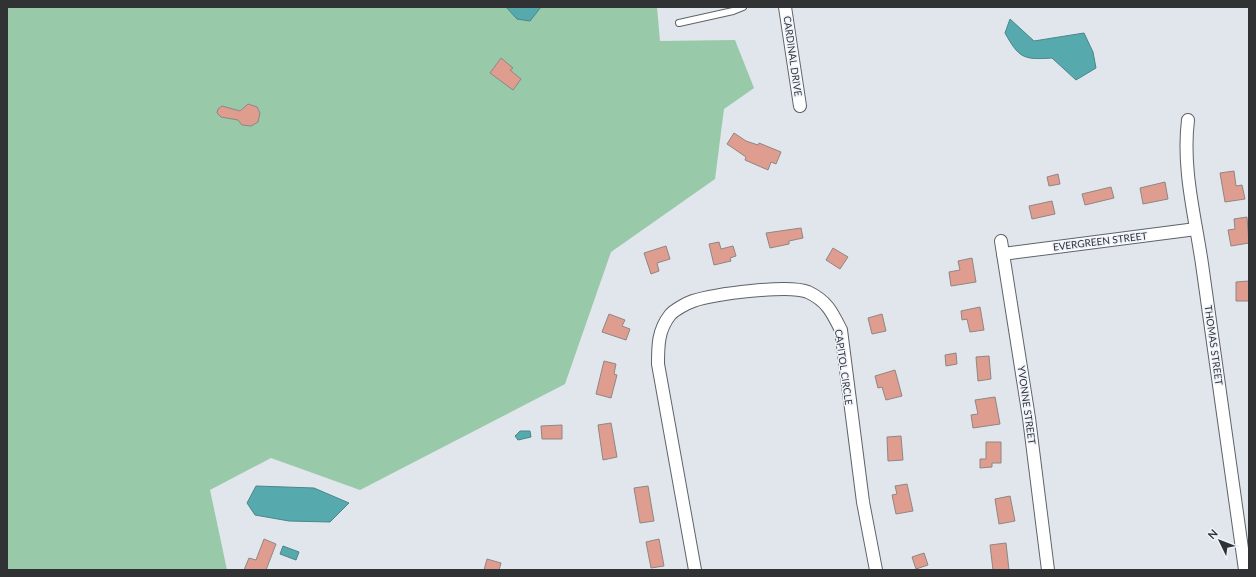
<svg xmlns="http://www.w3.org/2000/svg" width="1256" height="577" viewBox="0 0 1256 577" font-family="Lato,sans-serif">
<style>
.green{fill:#98c9a9}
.water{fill:#56aaad;stroke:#4b8689}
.building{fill:#df9d90;stroke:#8f8684}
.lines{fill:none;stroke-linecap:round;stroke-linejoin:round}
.service-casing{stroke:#5f6369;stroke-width:8}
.minor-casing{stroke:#5f6369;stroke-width:14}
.service{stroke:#fff;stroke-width:6}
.minor{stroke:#fff;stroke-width:12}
.labels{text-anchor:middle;stroke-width:3;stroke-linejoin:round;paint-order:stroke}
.street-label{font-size:10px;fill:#303234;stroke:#eef2fa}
</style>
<rect width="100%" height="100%" fill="#e1e5ec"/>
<polygon class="green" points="7,7 657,7 660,41 735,40 754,88 724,109 715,179 611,252 565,384 360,490 271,458 210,490 227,570 7,570"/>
<g class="water">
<polygon points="506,7 541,7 530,21 517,19"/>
<path d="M1010,19L1034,41L1084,33L1093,52L1096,68L1076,80L1052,58C1023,60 1019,58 1005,33Z"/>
<polygon points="520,431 530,431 531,437 518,440 515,436"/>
<polygon points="256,486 314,488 349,503 330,522 289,521 255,515 247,503"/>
<polygon points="283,546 299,552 296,560 280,554"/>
</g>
<g class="building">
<polygon points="501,58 513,68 510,70 521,79 513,90 490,73"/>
<polygon points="248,104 257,107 260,113 258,122 251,126 242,125 238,120 221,117 217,113 218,109 222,106 240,111"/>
<polygon points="734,133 746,141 758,145 759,143 781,152 776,164 771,162 768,170 745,160 746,157 727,144"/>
<polygon points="1234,171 1236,186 1242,185 1245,199 1225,202 1220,173"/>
<polygon points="1058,174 1060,184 1049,186 1047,177"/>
<polygon points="1165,182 1168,199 1143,204 1140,188"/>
<polygon points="1111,187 1114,198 1085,205 1082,194"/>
<polygon points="1052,201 1055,214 1032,219 1029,206"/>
<polygon points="1247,217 1249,243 1231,246 1228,230 1235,229 1234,219"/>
<polygon points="801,228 803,238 789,241 789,244 770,248 766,233"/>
<polygon points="719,242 721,249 733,246 736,256 730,258 731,261 714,265 709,244"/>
<polygon points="666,246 670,259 657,263 659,271 651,274 644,253"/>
<polygon points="833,248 848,257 840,269 826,260"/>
<polygon points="972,258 976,282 951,286 949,272 960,270 958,261"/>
<polygon points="1249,281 1249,301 1236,301 1236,282"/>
<polygon points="980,307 984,330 970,332 967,319 962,320 961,311"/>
<polygon points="609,314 625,320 622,326 630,329 626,340 602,332"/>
<polygon points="882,314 886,331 872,334 868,318"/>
<polygon points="956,353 957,364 946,366 945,355"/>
<polygon points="989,356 991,379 978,381 976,357"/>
<polygon points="604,361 616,364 614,374 617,375 611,398 596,394"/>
<polygon points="895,370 902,396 886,400 882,387 878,388 875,376"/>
<polygon points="995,397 1000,424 973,428 971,415 978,414 975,400"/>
<polygon points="611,423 617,457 603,460 598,425"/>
<polygon points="562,425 562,439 542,439 541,426"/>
<polygon points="901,436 903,460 888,461 887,437"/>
<polygon points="986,442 1001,442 1001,463 992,463 992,467 980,468 980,459 986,459"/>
<polygon points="907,484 913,511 896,514 892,495 897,494 895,486"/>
<polygon points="648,486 654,521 640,523 634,488"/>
<polygon points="1010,496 1015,521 999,524 995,499"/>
<polygon points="264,539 276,544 266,570 244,570 249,558 256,560"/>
<polygon points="659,539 664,566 651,568 646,542"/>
<polygon points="1006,543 1009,570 993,570 990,545"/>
<polygon points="924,553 928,565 916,569 912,557"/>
<polygon points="487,559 501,563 499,570 484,570"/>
</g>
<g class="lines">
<defs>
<polyline id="service" points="679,23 733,11 743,7"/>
<g id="minor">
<polyline points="785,7 800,106"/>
<path d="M1188,120C1182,169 1195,216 1202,264C1216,366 1231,468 1245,570"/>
<polyline points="1001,241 1029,418 1048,570"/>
<polyline points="1003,254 1196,229"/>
<path d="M695,570L658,364C658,346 658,330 670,315C674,310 687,303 693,301C714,294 789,284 808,292C827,301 832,312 841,330L863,502L876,570"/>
</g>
</defs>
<use href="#service" class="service-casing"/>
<use href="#minor" class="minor-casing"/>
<use href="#service" class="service"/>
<use href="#minor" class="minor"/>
</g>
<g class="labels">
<g class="street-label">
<text transform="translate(793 56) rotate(82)" y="4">CARDINAL DRIVE</text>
<text transform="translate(1100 241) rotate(-7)" y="4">EVERGREEN STREET</text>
<text transform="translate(1214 345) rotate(82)" y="4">THOMAS STREET</text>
<text transform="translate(844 367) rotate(82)" y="4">CAPITOL CIRCLE</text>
<text transform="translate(1027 405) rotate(82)" y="4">YVONNE STREET</text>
</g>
</g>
<rect width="1256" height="577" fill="none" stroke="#303234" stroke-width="16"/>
<g transform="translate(1220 541) rotate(313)" stroke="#eef2fa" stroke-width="3" paint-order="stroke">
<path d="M0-3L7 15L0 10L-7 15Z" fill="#303234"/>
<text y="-6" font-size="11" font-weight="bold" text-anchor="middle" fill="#303234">N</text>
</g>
</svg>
